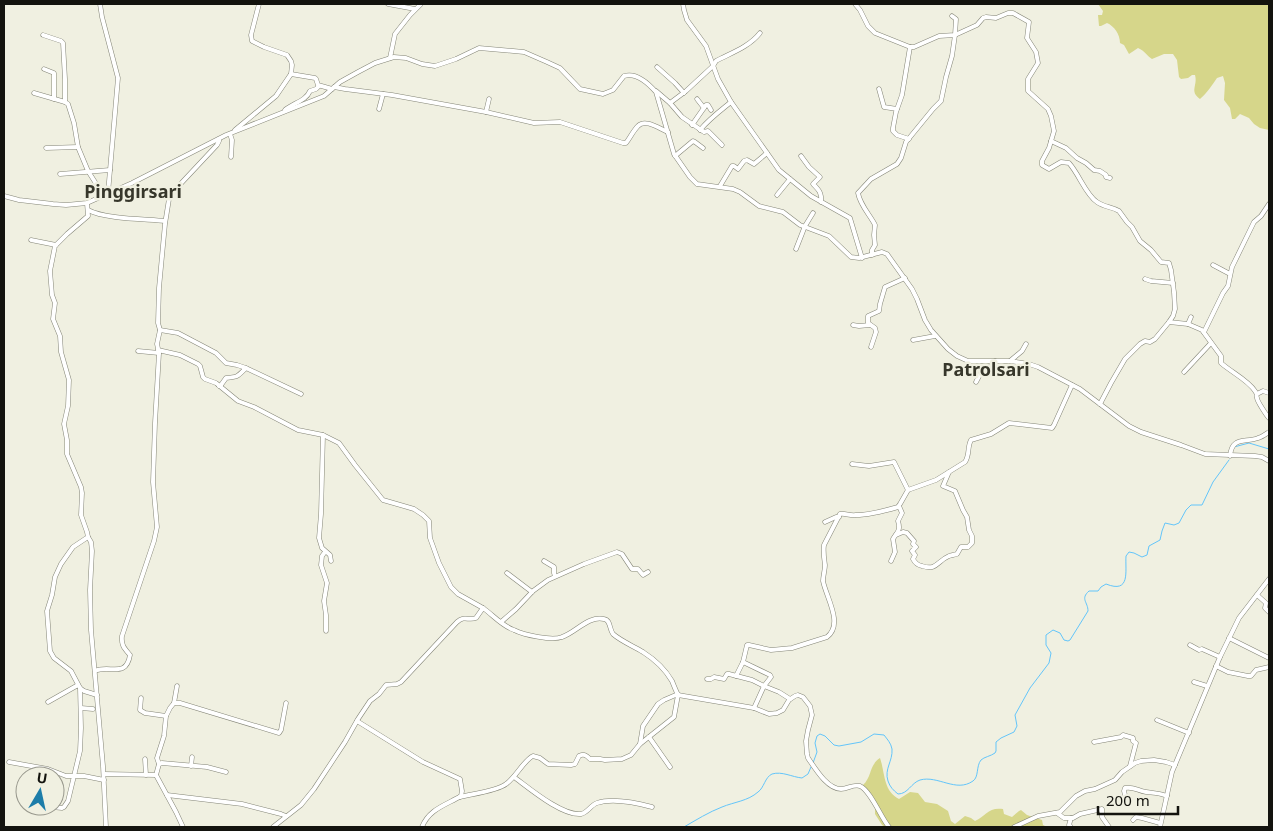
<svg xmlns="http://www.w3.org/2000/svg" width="1273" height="831" viewBox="0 0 1273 831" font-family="'Noto Sans',sans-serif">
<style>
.green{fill:#d6d68a}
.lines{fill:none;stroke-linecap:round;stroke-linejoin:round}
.stream{stroke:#63c5fa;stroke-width:1}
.minor-casing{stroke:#848577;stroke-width:5}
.minor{stroke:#fff;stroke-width:4}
.labels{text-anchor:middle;stroke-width:5;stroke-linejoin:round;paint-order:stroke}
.quarter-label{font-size:18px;font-weight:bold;fill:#37372b;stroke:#f0f0e1}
</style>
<rect width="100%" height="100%" fill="#f0f0e1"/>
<g class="green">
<path d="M1098,4H1269V130L1260,128L1254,124L1249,118L1240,114L1235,119H1232L1230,108L1224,100L1225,83L1223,76L1217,78C1212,85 1207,93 1200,99C1189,91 1198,86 1195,75H1192L1188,78L1181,79L1179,77L1177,60L1173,54H1164L1152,59C1147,56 1145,51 1138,48L1129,54L1124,45L1120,43C1120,34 1114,26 1107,23L1101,26H1099L1098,15H1102L1103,11Z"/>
<path d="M880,758C885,772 883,791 899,799L910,792L918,793L925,802L937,804L948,811L951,821L955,824L965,816L971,818L975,821C986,816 988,807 1003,809L1004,814L1012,817L1019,811L1021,810L1027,815L1042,820L1043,825L1047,827H885L882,825L875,814V800L865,789L863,785C872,777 869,765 880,758Z"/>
</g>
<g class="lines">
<g class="stream">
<polyline points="1234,447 1249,443 1269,449"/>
<path d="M813,763L817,752L815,743L817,736L820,734L825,736L834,745L839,746L861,742L874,734L884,735C887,739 891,743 892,749C893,761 884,769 888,781C890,787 893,790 898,794C908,794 911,783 920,780C938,775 956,793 973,781C979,777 976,766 981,760C984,757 991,756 995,753L996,751V742L1001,738L1014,732L1017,726L1015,715L1030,688L1049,663L1051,653L1046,645V635L1053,630L1060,633L1064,640L1068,641L1070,640L1088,611C1088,602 1080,599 1089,591H1098L1101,587L1106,584C1131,594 1125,571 1126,556L1129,552L1134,553L1142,557L1147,555L1149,546L1160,540L1162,531L1165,523L1174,525L1179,523L1186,510L1191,505H1202L1213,482L1229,460"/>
<path d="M684,827C696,820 709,812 722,807C734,802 748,801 758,792C764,788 765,777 772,774C782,771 792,777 802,778L808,774L811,767"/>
</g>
<defs>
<g id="minor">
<polyline points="100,4 102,17 118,78 108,193"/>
<polyline points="388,4 415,9"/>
<polyline points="683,4 684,10 687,20 706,46 718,79 731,102 779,170 811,196 850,218 862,258"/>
<path d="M855,4L860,10L868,26L875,33L910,47H914L939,36L955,35L977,25L983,18L986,17L996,18L1008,13H1013L1029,22L1027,38L1036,52L1038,63L1028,79V91L1048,109L1051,116L1054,131L1049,148L1042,161V165L1049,169L1061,162L1069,163C1079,174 1086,195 1097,202C1104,207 1112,207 1119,211L1127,222L1132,227L1140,241L1151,250L1161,262L1169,263L1171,270L1174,292L1175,309L1173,316L1169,322L1155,339L1150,342L1145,341L1140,344L1125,359L1111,383L1100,404"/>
<polyline points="43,35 61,41 63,43 65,79 65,102"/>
<polyline points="390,58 395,34 410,15 421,4"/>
<polyline points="657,67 675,83 684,93"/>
<polyline points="44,69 54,73 54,99"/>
<polyline points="291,74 315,78 316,79 318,85 332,89"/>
<path d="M334,87L345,89L392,95L486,112L534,123L560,122L623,143H626C630,138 633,131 638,126C645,118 660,129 668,132"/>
<polyline points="879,89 884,107 897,109"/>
<polyline points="656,91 670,103"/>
<polyline points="34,93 65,102 68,104 74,123 78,147 88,171 95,182 99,197"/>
<polyline points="697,99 704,108"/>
<polyline points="379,109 383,94"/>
<path d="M285,110C293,103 306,101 310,91L316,89L319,86"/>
<polyline points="486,112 489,99"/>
<polyline points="692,125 706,105 708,105 711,110"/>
<polyline points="235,130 276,96 291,74 292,65 291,61 287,55 264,47 252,41 251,35 259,4"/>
<path d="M700,130C709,119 720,111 731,102"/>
<polyline points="230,134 232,140 231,157"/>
<polyline points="909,139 897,135 893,131 893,128 896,112 902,95 910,47"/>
<polyline points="1051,141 1066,148 1077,158 1086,163 1094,170 1100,171 1106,175 1106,177 1110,178"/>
<path d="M722,145L708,131L704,132L682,117L670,103L686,91L713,66L716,61C731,53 749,47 760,33"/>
<polyline points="46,148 78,147"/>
<polyline points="675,156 693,141 695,142 703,148"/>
<path d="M801,156L809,167L820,177L813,184C819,190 822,193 821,202"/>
<polyline points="60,174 110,170"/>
<polyline points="720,186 732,166 734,166 738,169 744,161 747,160 754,164 767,153"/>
<polyline points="163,191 170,196"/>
<polyline points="777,195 790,179"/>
<path d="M4,196L19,200L53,204L66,205L87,203L132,183L226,135L324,96L340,82L358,72L375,63L394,57L406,58L422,64L435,66L456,59L479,48L524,52L547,62L560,68L580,89L603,94L613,90L624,76C636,72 649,84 656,92L674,154L690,177L697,184L733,189L740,192L759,206L783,212L800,225L829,236L851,257L859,258L882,252L887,254L912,289L917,299L925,320L931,330L948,349L957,356L968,361H1010L1029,364L1038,367L1080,389L1129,426L1141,432L1181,445L1205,454L1255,456L1262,457L1269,461"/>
<polyline points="87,203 88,216 67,234 55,246 50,271 52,295 55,303 53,319 60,336 61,352 69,380 68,406 64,424 67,440 67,454 81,487 82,493 81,515 87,532 88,537 73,547 61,564 55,577 52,595 47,611 50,651 54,658 71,671 80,688 84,691 97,695"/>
<path d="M88,210C105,219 145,219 165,221"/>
<polyline points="31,240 56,245"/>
<polyline points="796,249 805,226 813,213"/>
<path d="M872,255V250L875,245L874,235L875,225C870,215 860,205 858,193L871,179L897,164L901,158L906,142L933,109L941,101L946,77L952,56L955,35L956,19L952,16"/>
<polyline points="1213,265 1230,274"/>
<polyline points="1145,279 1151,281 1173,283"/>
<path d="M1169,322L1188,324L1202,330L1221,356V363C1231,372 1248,380 1255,391C1259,397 1255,392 1257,398C1257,401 1267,416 1269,418"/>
<polyline points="1188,324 1191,317"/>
<polyline points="853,325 859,326 870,325"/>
<polyline points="160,330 178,333 216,353 226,363 237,365 246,368"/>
<polyline points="1204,332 1223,293 1228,286 1232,267 1254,222 1261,216 1269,204"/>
<polyline points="913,340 935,336"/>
<polyline points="871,347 876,332 875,328 868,323 868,316 879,311 880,304 885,287 905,278"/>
<polyline points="158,350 180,355 198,364 200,366 203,377 205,379 216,383 238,401 254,407 298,430 323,435 339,443 355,465 383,500 414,509 423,515 429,521 430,538 439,563 451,587 458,594 483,608"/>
<polyline points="138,351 159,353"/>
<polyline points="1010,361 1022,351 1026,344"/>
<polyline points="1184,372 1211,343"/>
<polyline points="976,382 984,367 994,366 995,361"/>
<path d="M219,386L221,385L226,378C238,377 237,377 246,368L301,394"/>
<polyline points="1257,394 1263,391 1269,393"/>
<polyline points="323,435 321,514 319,538 322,548 330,555 331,561"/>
<path d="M1230,456C1232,436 1245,443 1258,438C1262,437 1266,434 1269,432"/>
<polyline points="852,464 869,466 894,462 908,490"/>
<polyline points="825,522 836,517 839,517"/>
<path d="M896,535L903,532L907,533L914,541L913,544L916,547L912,551L915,555L913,559C915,563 917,565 922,566C937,571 937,561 949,556C952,555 954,555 957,554L961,547H968L972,543V536L969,530L967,517L963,510L955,491L943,486L949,472"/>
<polyline points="88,537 91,542 92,551 90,590 91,630 103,766 106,827"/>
<polyline points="325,552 322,556 321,565 327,583 324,601 326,615 326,631"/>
<polyline points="544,561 554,567 554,573 555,576"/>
<path d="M891,561L895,552L893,539C897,532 901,531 898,521L902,513L899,506"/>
<polyline points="507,573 532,592"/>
<polyline points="1257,595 1266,603 1265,608 1269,612"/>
<polyline points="501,622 516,609 533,591 548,580 584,564 617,552 622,554 632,569 638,569 643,575 648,572"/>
<polyline points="1229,638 1269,658"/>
<polyline points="1190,645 1199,650 1202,649 1220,657"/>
<polyline points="1216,666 1228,672 1248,676 1251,676 1256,670 1269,667"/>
<path d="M95,671C109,664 126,679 130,655C124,648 121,645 122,636L154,541L157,527L153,482L155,423L159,353L157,344L160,330L158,323L159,288L165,224L169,199L172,193L217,145L219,141V139"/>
<polyline points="736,676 743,662"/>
<polyline points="707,679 711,679 714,677 724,679 727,674 729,674 752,680 764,686 779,692 790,699"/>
<polyline points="1194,682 1207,686"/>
<polyline points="141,698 140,710 145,713 166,716"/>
<polyline points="48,702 78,685"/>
<polyline points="174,703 177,686"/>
<polyline points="81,708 93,709"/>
<path d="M754,708L764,686L771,677L770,675L743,662L747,645H749L771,650L792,648L827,637C844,624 826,597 823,581C823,576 825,570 825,565C824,558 823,552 824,545L840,514C845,513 850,516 856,515C870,515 884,511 898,507L900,504L908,490L936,480L965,462C970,455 967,447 971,440L991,434L1009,423L1052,428L1054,425L1072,385"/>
<polyline points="1157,720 1189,733"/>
<path d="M357,721L423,762L460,779L462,791L461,796C446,805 429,809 422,827"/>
<polyline points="649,737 670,767"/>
<polyline points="1094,742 1121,737 1123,735 1133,738 1133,741 1136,743 1130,766"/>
<polyline points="640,744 643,726 658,704 664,700 678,694"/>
<polyline points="145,759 146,775"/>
<polyline points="9,762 48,769 66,776 84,776 104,780"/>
<polyline points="159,764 157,758 164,736 166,716 170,708 174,703 180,703 279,733 281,730 286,703"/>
<polyline points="191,766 192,757"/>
<polyline points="104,774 156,775 176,812 183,827"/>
<polyline points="156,775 159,764 162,763 207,767 226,772"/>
<path d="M514,777C529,788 562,816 581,814C587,813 591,805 597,803C612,798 637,803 652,807"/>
<polyline points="167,795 242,804 281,814 286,816"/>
<path d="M1125,795L1124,791L1125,788C1133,786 1138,791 1146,792C1153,793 1160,793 1167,796"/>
<path d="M460,797C472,794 497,791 506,784C516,777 524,760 533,756L540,758L548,764L571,765L575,764L579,756C584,753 587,756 590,759H600L605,760L622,759L631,755L640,744L674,717L678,695"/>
<polyline points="41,806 62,808 64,807 68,801 80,751 81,728 80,688"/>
<polyline points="1057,813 1064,818 1073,818 1080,814 1102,809 1102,817 1109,827"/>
<polyline points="1071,818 1069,825 1071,827"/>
<polyline points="1133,820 1136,817 1142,818 1160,823"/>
<path d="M273,827L301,805L314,789L345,742L358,719L370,701L379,694L386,685L397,684L401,682L457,622C465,615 468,621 476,618L483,608C493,615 502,626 514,630C524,635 552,641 562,637C575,633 589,615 604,619C611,620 609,629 613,634C621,641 633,646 643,652C654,659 665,669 672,681C674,686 676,691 678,695L754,708L769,714L777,713L783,710L789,700L795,696L798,695L803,697L810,706L812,715L808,730L806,741L807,754L808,758C815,768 827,789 841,789C848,789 853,784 860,786C871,791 881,818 889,827"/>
<polyline points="1014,827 1038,816 1060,812 1076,796 1085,791 1095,789 1115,780 1122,772 1135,763 1141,761 1154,760 1166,762 1175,765"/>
<polyline points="1160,827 1172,772 1220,657 1239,618 1269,579"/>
</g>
</defs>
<use href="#minor" class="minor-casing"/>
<use href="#minor" class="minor"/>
</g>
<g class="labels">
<g class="quarter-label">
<text x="133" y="198">Pinggirsari</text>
<text x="986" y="376">Patrolsari</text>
</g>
</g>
<rect width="1273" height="831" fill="none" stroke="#13130e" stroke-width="10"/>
<g transform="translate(40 791) rotate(9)"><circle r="24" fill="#f0f0e1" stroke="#98988d"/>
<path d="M0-4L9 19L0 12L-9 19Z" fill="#1d7da9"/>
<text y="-8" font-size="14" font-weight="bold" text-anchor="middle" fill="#13130e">U</text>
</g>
<path d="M1098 806v8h80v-8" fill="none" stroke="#13130e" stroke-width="2.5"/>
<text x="1106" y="806" font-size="15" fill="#13130e" stroke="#f0f0e1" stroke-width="4" paint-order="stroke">200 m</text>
</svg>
